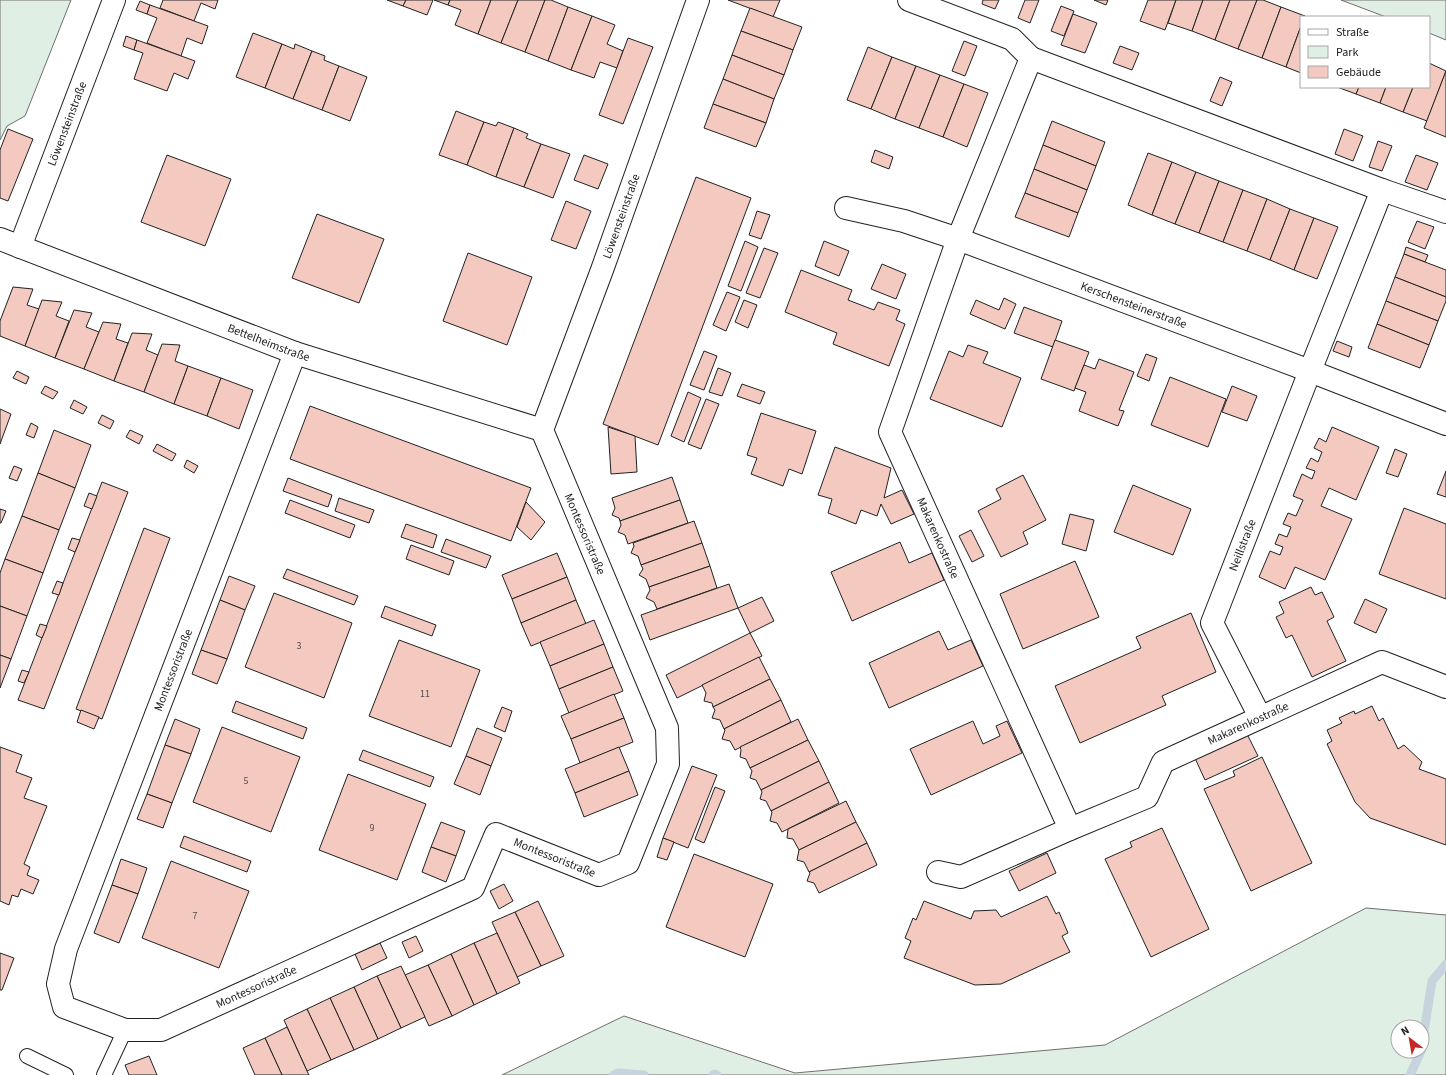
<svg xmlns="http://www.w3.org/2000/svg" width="1446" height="1075" viewBox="0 0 1446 1075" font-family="'Source Sans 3',sans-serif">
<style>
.green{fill:#e0efe3;stroke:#6f6f6f;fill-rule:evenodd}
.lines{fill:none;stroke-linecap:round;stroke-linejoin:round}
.stream{stroke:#c7d3dd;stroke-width:9}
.building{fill:#f3c9c0;stroke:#222}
.service-casing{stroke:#222;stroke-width:16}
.minor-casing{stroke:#222;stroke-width:24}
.service{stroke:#fff;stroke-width:14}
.minor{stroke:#fff;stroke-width:22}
.labels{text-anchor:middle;stroke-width:3;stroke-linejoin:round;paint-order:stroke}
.number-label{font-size:10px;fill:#564c4a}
.street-label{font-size:12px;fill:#222;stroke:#fff}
</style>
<rect width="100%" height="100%" fill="#fff"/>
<g class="green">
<polygon points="0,0 71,0 25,116 7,126 0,140"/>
<polygon points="1341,0 1446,0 1446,40 1429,33 1429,17 1386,17"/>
<path d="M1366,908L1446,915V1075H502L624,1016L795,1073L1105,1045ZM1398,1027H1422V1051H1398Z"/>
</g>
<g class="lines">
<g class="stream">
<polyline points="1422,1044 1432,981 1446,964"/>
<polyline points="614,1075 618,1073 644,1075"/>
<polyline points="713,1075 715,1074 717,1075"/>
<polyline points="1410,1075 1421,1051"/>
</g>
</g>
<g class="building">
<polygon points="163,0 218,0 215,9 201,3 194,21 160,8"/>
<polygon points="387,0 406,0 403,6"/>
<polygon points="406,0 433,0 427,15 403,6"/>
<polygon points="434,0 450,0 448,5"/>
<polygon points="450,0 491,0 478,34 455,25 461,10 448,5"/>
<polygon points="491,0 518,0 501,43 478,34"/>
<polygon points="518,0 545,0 525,52 501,43"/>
<polygon points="545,0 551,0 568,7 548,61 525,52"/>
<polygon points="728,0 780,0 773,17"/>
<polygon points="983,0 999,0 995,9 982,4"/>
<polygon points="1025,0 1039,0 1030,23 1018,18"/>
<polygon points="1094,0 1108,0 1106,5"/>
<polygon points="1148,0 1176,0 1165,30 1140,21"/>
<polygon points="1176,0 1203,0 1192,31 1168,23"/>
<polygon points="1203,0 1230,0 1215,40 1192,31"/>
<polygon points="1230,0 1257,0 1238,49 1215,40"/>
<polygon points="1257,0 1263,0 1281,7 1262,58 1238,49"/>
<polygon points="140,1 150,5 147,14 136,10"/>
<polygon points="150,5 208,26 202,44 187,38 181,56 147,43 157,18 147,14"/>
<polygon points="1061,6 1074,11 1064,36 1051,31"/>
<polygon points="568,7 592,16 571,70 548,61"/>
<polygon points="1281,7 1305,16 1301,17 1301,26 1286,67 1262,58"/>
<polygon points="750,8 802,27 793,50 741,31"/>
<polygon points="1073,14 1097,23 1085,53 1061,45"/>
<polygon points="592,16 615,25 607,44 623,51 617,68 600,62 594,78 571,70"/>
<polygon points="1301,26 1301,73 1286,67"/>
<polygon points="741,31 793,50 784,75 732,55"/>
<polygon points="253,33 282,44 265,88 236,77"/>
<polygon points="126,36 137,40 134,50 123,46"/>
<polygon points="628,38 653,47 623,124 599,115"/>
<polygon points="137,40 195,61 188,79 174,73 167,91 134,79 143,53 134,50"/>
<polygon points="964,41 977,46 965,76 952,71"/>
<polygon points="282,44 294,49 295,44 312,51 293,99 265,88"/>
<polygon points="1120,46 1139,53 1132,70 1113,63"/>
<polygon points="868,47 892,57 871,109 847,100"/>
<polygon points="312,51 325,56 324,60 339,66 322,110 293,99"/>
<polygon points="732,55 784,75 774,99 723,79"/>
<polygon points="892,57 916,66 895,119 871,109"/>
<polygon points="1429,63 1446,71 1427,121 1403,112 1413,87 1429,87"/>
<polygon points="339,66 367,77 350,121 322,110"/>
<polygon points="916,66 940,75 919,128 895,119"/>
<polygon points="1446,71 1446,137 1424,128"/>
<polygon points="940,75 964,84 943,137 919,128"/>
<polygon points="1220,77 1232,82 1222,106 1210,101"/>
<polygon points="723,79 774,99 766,123 713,104"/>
<polygon points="964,84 988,93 967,147 943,137"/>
<polygon points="1337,87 1359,87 1356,94"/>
<polygon points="1359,87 1386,87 1380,103 1356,94"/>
<polygon points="1386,87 1413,87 1403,112 1380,103"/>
<polygon points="713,104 766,123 756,147 704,128"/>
<polygon points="456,111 484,122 467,165 439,155"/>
<polygon points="1052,121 1105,142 1096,166 1043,145"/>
<polygon points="484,122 496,126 498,122 514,128 496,177 467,165"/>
<polygon points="514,128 528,134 526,138 541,144 524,187 496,177"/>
<polygon points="8,129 33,139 8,201 0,198 0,150"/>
<polygon points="1344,129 1363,136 1353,161 1335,154"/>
<polygon points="1378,141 1392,146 1382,171 1369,167"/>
<polygon points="541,144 570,154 553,198 524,187"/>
<polygon points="1043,145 1096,166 1087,190 1034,169"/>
<polygon points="875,150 893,157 889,169 871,162"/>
<polygon points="1148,153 1172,162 1152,215 1128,205"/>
<polygon points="167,155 231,179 205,246 141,222"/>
<polygon points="584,155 608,164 598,189 574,180"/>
<polygon points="1416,155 1438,163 1427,190 1405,182"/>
<polygon points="1172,162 1196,172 1175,224 1152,215"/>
<polygon points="1034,169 1087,190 1078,213 1025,193"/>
<polygon points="1196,172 1219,181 1199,233 1175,224"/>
<polygon points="696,177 751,198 658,445 603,424"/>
<polygon points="1219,181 1243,190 1223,242 1199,233"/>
<polygon points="1243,190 1267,199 1247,251 1223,242"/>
<polygon points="1025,193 1078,213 1069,237 1015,217"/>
<polygon points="1267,199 1290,209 1270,260 1247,251"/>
<polygon points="566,201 591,211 576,249 551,240"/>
<polygon points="1290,209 1314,218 1294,270 1270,260"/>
<polygon points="757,211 770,215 761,239 749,235"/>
<polygon points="317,214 384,239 359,303 292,278"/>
<polygon points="1314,218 1338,227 1317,279 1294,270"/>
<polygon points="1417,221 1434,227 1425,249 1408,242"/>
<polygon points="745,241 758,247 741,291 728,286"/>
<polygon points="824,241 849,251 839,276 815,266"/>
<polygon points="1406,247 1428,255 1425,262 1404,254"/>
<polygon points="764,248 778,253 760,298 746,293"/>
<polygon points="468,253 532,277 507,345 443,321"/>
<polygon points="1404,254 1446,270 1446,297 1395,277"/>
<polygon points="882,264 906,274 896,299 871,289"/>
<polygon points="801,270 852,290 848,300 874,310 878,302 900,310 896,320 905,324 889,366 833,344 837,333 785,312"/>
<polygon points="1395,277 1446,297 1446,301 1438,321 1386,301"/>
<polygon points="13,287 33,289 27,305 39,309 25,346 0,336 0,321"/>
<polygon points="727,292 740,297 726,331 713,325"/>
<polygon points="1004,298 1016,304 1005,329 970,314 976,300 999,310"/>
<polygon points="42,300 62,302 56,316 69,321 55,358 25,346"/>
<polygon points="744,300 757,305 748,328 735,322"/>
<polygon points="1386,301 1438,321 1429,345 1377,324"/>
<polygon points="1024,307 1062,321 1053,347 1014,333"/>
<polygon points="74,310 92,313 86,327 99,332 84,369 55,358"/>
<polygon points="103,322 121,324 116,339 128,343 114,381 84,369"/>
<polygon points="1377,324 1429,345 1420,368 1368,348"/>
<polygon points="132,333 152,334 146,350 158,355 144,392 114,381"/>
<polygon points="1055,340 1089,352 1074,391 1041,379"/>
<polygon points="1337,341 1352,347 1349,357 1333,351"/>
<polygon points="162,344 180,345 175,361 188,366 174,404 144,392"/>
<polygon points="968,345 988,352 983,363 1021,378 1002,427 930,399 949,351 963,357"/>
<polygon points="704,351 717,356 704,390 690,385"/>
<polygon points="1146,354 1157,358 1149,381 1137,376"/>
<polygon points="1099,359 1134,372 1119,410 1124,411 1118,426 1079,411 1086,392 1075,388 1084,365 1095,369"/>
<polygon points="188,366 221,378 207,416 174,404"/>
<polygon points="718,368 731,373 722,396 709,392"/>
<polygon points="17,371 29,377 26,384 13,378"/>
<polygon points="1170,377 1226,399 1208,447 1151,425"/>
<polygon points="221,378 253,390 239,429 207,416"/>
<polygon points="742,384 765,392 760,404 737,396"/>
<polygon points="45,386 58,392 53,399 41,393"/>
<polygon points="1232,386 1257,396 1247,421 1222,412"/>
<polygon points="688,392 701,398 684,442 671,436"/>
<polygon points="706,399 719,404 701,449 688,444"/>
<polygon points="74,400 87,407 83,414 70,408"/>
<polygon points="310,406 531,488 511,541 290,459"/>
<polygon points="0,409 11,414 0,444"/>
<polygon points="761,413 816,431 802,474 789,469 783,486 751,474 757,458 747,455"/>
<polygon points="102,415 114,421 110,429 98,423"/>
<polygon points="31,423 38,427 34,438 26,435"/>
<polygon points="608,427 635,436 637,472 611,474"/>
<polygon points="1332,427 1379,447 1356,500 1329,488 1321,506 1352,519 1325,580 1295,567 1285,589 1259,577 1270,551 1280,555 1283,547 1275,544 1279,534 1287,537 1291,527 1283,524 1288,513 1296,516 1303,500 1293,496 1302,474 1312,479 1315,471 1306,468 1311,458 1318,462 1322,452 1314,448 1319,438 1326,442"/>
<polygon points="54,430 91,445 75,488 38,473"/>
<polygon points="130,430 143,436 139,444 126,437"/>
<polygon points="157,444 176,454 172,461 153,451"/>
<polygon points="835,447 891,468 884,498 902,490 914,514 891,524 881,504 877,516 861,510 856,524 828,513 832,499 818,495"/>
<polygon points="1395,449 1407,454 1398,477 1386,473"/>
<polygon points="187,460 198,466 194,473 184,467"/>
<polygon points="14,466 22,469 17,481 9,478"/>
<polygon points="1446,471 1446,497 1437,494"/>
<polygon points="38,473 75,488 59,530 22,516"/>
<polygon points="1023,475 1046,520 1023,532 1028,544 1001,557 978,511 1001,499 996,489"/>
<polygon points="672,477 680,500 620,521 619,518 612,515 615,508 612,498"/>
<polygon points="288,478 332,495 328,507 283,491"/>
<polygon points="102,482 128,492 44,709 18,700"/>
<polygon points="1133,485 1191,509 1173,555 1114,532"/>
<polygon points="89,493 97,496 92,509 84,506"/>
<polygon points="339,498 374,510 369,523 335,511"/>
<polygon points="290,500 355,525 350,538 285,513"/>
<polygon points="680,500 688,523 628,544 625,535 618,532 621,525 620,521"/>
<polygon points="526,502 545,522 531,540 517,527"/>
<polygon points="1404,508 1446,524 1446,599 1379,574"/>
<polygon points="0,509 6,511 1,523 0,523"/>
<polygon points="1070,514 1094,520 1086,551 1062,544"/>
<polygon points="22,516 59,530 43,573 5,559"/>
<polygon points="694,521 702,543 641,565 638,556 631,553 634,546 633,543"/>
<polygon points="406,524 437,535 433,548 401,537"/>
<polygon points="144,528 170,538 102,719 76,709"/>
<polygon points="971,530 984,556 972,562 959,536"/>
<polygon points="72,538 80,540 75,552 68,549"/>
<polygon points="446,539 491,556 486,568 441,552"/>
<polygon points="900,542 909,563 932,553 944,580 852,621 831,572"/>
<polygon points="702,543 710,566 649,587 646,579 639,575 643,569 641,565"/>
<polygon points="411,545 454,561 449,575 406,559"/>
<polygon points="557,553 567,577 512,599 502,575"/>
<polygon points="5,559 43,573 27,616 0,606 0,573"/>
<polygon points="1075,561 1099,617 1023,649 1000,594"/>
<polygon points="710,566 717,588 657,609 654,602 646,598 650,590 649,587"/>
<polygon points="287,569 358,596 354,605 283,578"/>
<polygon points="229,576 255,586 245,610 220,600"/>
<polygon points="567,577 576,600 521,623 512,599"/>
<polygon points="57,581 63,583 59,595 52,593"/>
<polygon points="729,584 738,608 650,640 641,615"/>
<polygon points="1311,587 1315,595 1322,592 1334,617 1327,621 1346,661 1312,677 1292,635 1286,638 1276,617 1284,613 1279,602"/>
<polygon points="274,593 352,623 324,698 245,667"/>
<polygon points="762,597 774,621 750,633 738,608"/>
<polygon points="1365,599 1387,609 1376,633 1354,623"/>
<polygon points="220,600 245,610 227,659 201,650"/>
<polygon points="576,600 586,624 531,646 521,623"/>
<polygon points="0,606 27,616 11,659 0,655"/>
<polygon points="385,606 436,625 432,636 381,617"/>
<polygon points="1191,613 1216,672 1162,696 1166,705 1080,743 1055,686 1141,648 1136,637"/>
<polygon points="594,620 604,644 550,666 540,642"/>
<polygon points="40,624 47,626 42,638 36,635"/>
<polygon points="939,631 948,650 971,640 983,666 889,708 869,663"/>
<polygon points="750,633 762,656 677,698 666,675"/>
<polygon points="399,640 480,670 451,747 369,716"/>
<polygon points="604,644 613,667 559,689 550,666"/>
<polygon points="201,650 227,659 217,684 192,674"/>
<polygon points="0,655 11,659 0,688"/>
<polygon points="759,657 770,679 713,707 712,703 704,701 706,693 702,685"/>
<polygon points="613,667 623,691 569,713 559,689"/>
<polygon points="22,670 29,672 24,683 18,681"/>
<polygon points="770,679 781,700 724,729 720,720 712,718 715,710 713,707"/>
<polygon points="614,694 624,718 571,739 561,716"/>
<polygon points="781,700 791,722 735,750 730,741 722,739 725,730 724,729"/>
<polygon points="236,701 307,728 303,739 232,712"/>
<polygon points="1372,706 1379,721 1383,718 1398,749 1404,745 1422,762 1419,769 1446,779 1446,845 1370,818 1355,802 1327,744 1332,741 1327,730 1342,723 1339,718 1354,711 1355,714"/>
<polygon points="502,707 512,711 505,732 494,727"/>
<polygon points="81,710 99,717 94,729 77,722"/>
<polygon points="624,718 633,742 580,763 571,739"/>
<polygon points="175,719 200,729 191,754 165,745"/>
<polygon points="798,719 808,740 750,768 746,759 740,757 741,750 740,747"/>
<polygon points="973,721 983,744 1000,736 996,726 1007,721 1022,753 931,795 910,749"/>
<polygon points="222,727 300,757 271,832 193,802"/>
<polygon points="477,728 502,738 491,766 466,756"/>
<polygon points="1246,732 1258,756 1205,780 1194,756"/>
<polygon points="808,740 819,761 761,790 756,780 750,778 752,771 750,768"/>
<polygon points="165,745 191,754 172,803 147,794"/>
<polygon points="0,747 22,755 16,772 32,778 24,798 47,806 24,864 30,867 27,875 39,880 33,894 21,889 18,897 12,895 9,905 0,901"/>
<polygon points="619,747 629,771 575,793 565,769"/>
<polygon points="363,750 434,777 430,787 359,760"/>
<polygon points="466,756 491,766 480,795 454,784"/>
<polygon points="1262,757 1312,863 1251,891 1204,789 1235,776 1233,771"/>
<polygon points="819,761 829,782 771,811 766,801 760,799 762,792 761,790"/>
<polygon points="692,766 717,775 688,848 663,838"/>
<polygon points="629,771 638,795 584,817 575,793"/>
<polygon points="348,774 426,804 397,880 319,850"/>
<polygon points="829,782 839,803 782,832 777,823 770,821 772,812 771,811"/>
<polygon points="715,787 725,791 704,843 695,839"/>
<polygon points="147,794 172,803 163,828 137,819"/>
<polygon points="846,801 856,822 799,850 793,839 787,838 788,829"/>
<polygon points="441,822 465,831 456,856 431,847"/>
<polygon points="856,822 867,843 809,872 804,862 797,860 799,850"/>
<polygon points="1162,828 1209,929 1151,957 1105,859 1132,847 1130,842"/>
<polygon points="184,836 251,861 247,872 180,847"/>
<polygon points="663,838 674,842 667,860 657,857"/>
<polygon points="867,843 877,865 819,893 814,883 807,881 810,873 809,872"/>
<polygon points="431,847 456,856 446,882 422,872"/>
<polygon points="1047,853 1056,873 1019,891 1009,871"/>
<polygon points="694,854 773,884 745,957 666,927"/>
<polygon points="121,859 147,868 138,894 112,885"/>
<polygon points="171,861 249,891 219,968 142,938"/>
<polygon points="504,884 513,901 499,909 490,891"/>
<polygon points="112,885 138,894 119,943 94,933"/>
<polygon points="1047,896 1056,914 1059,912 1068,933 1062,936 1070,952 1001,984 975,985 904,958 911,941 905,938 913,918 916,920 924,901 971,919 974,911 996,910 1001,917"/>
<polygon points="538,901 564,956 541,966 515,912"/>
<polygon points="515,912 541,966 517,977 492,922"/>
<polygon points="497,933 520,983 497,994 474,943"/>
<polygon points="416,936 423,951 409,958 402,942"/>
<polygon points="380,943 387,958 362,970 355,954"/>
<polygon points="474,943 497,994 474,1005 451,954"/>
<polygon points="0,953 14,958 2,990 0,990"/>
<polygon points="451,954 474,1005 452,1016 428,965"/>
<polygon points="428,965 452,1016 429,1026 405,975"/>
<polygon points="401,966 425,1017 401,1028 377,976"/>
<polygon points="377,976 401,1028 378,1039 354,987"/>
<polygon points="354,987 378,1039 354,1050 330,998"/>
<polygon points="330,998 354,1050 331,1060 307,1009"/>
<polygon points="307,1009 331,1060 307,1071 284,1020"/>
<polygon points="287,1027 307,1071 309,1075 282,1075 265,1038"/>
<polygon points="265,1038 282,1075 255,1075 243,1048"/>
<polygon points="149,1056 157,1075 129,1075 125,1065"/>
</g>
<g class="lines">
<defs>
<g id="service">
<polyline points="27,1056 66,1075"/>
<polyline points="104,1075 125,1030"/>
</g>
<g id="minor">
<polyline points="909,0 1012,39 1031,58"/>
<path id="s1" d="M846,208L904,221L958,239L1310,371L1446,424"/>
<path id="s2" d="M0,239L295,353L542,430"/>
<path id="s3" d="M20,247L114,0"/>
<path id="s4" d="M295,353L66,949L58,984L64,1007L125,1030H161L473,888L496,834L599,875L628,863L668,764L667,728L542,430"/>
<path id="s5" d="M542,430L602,270L698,0"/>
<path id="s6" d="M1260,717L1212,623L1310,371L1382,190"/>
<polyline points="1070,829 890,432 958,239 1031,58 1382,190 1446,212"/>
<path id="s7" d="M938,872L961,877L1070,829L1147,797L1163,762L1382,662L1446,687"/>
</g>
</defs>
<use href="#service" class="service-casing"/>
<use href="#minor" class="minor-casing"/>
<use href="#service" class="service"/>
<use href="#minor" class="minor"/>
</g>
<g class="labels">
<g class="number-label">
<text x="299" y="649">3</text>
<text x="425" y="697">11</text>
<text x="246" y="784">5</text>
<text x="372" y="831">9</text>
<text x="195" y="919">7</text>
</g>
<g class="street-label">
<text dy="4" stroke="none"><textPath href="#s3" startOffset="132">Löwensteinstraße</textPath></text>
<text dy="4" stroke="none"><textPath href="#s5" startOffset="228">Löwensteinstraße</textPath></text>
<text dy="4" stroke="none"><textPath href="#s1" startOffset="304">Kerschensteinerstraße</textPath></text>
<text dy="4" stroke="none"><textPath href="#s2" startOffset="288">Bettelheimstraße</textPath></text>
<text transform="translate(585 534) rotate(67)" y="4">Montessoristraße</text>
<text transform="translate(938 538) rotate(66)" y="4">Makarenkostraße</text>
<text dy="4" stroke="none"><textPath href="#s6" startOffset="189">Neillstraße</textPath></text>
<text transform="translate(173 670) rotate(-69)" y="4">Montessoristraße</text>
<text dy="4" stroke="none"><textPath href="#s7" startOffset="358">Makarenkostraße</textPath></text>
<text dy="4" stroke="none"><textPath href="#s4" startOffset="1264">Montessoristraße</textPath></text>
<text dy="4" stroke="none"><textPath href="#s4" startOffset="904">Montessoristraße</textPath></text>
</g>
</g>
<rect x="1300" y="16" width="130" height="72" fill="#ffffff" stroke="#a7a7a7"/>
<rect x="1308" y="29" width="20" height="6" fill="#ffffff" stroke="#a7a7a7"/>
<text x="1336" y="36" font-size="12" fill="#222222">Straße</text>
<rect x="1308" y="46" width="20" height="12" fill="#e0efe3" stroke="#a7a7a7"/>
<text x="1336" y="56" font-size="12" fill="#222222">Park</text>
<rect x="1308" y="66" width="20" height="12" fill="#f3c9c0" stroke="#a7a7a7"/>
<text x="1336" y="76" font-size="12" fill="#222222">Gebäude</text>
<g transform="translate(1410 1039) rotate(329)"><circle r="19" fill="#ffffff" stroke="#a7a7a7"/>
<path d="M0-3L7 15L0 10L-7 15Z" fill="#c62828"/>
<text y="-6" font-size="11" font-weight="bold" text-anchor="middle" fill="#222222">N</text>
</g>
</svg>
